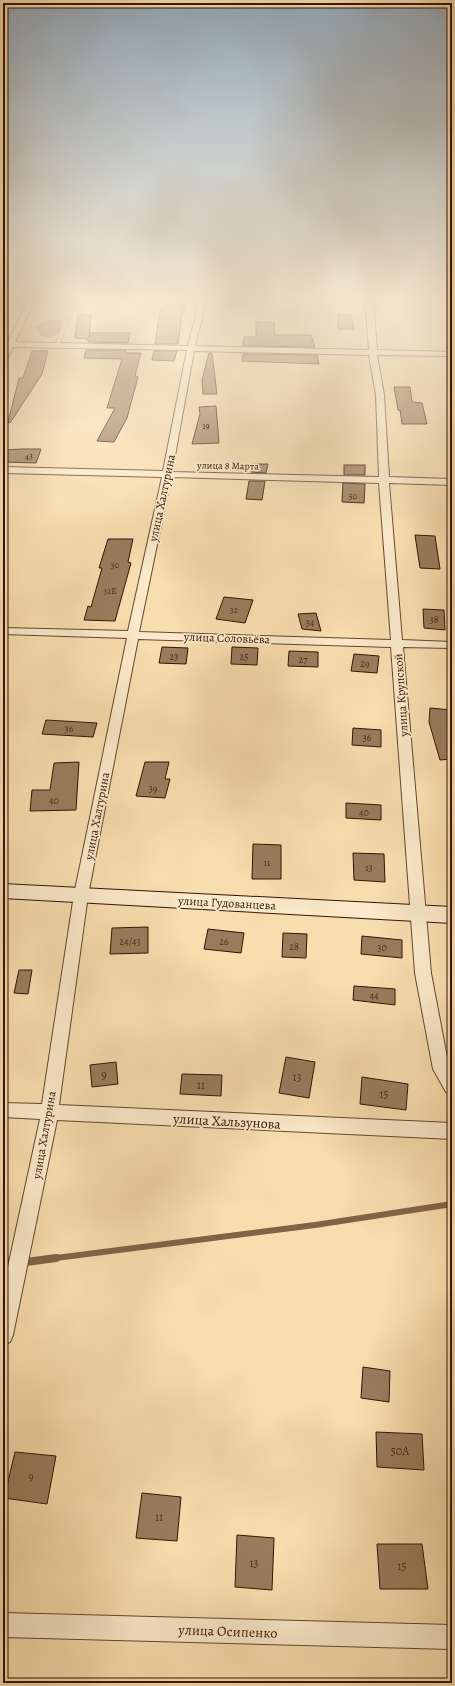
<svg xmlns="http://www.w3.org/2000/svg" width="455" height="1686" viewBox="0 0 455 1686" font-family="Alegreya,serif">
<style>
.water{fill:#b59874;stroke:#816347}
.lines{fill:none;stroke-linecap:round;stroke-linejoin:round}
.stream-far1{stroke:#816347;stroke-width:6}
.stream{stroke:#816347;stroke-width:8}
.building{fill:#997c5c;stroke:#321304}
.lane-casing{stroke:#64462e;stroke-width:5}
.street-casing{stroke:#64462e;stroke-width:2}
.secondary-casing{stroke:#321304;stroke-width:2}
.lane{stroke:#fae9ca;stroke-width:4}
.street{fill:#fae9ca;fill-rule:evenodd}
.secondary{fill:#fae9ca;fill-rule:evenodd}
.labels{text-anchor:middle;stroke-width:3.5;stroke-linejoin:round;paint-order:stroke}
.far-number-label{font-size:9px;fill:#4c2d1a}
.far-street-label{font-size:10px;fill:#321304;stroke:#fae9ca}
.number-label{font-size:10px;fill:#4c2d1a}
.street-label{font-size:12px;fill:#321304;stroke:#fae9ca}
.near-number-label{font-size:12px;fill:#4c2d1a}
.near-street-label{font-size:14px;fill:#321304;stroke:#fae9ca}
</style>
<rect width="100%" height="100%" fill="#f8ddae"/>
<filter id="stains"><feTurbulence type="fractalNoise" baseFrequency=".005" numOctaves="4"/><feColorMatrix values="0 0 0 0 .2 0 0 0 0 .09 0 0 0 0 .02 0 0 0 .5 -.17"/></filter>
<radialGradient id="worn" r=".72"><stop offset=".6" stop-color="#630" stop-opacity="0"/><stop offset="1" stop-color="#630" stop-opacity=".3"/></radialGradient>
<polygon class="water" points="48,321 61,321 58,333 49,337 41,335 37,327"/>
<g class="lines">
<polyline class="stream-far1" points="48,1259 315,1225 452,1204"/>
<polyline class="stream" points="3,1262 19,1263 56,1258"/>
</g>
<g class="building">
<polygon points="170,298 189,298 184,314 182,314 178,344 155,344 160,309 165,309"/>
<polygon points="338,314 351,314 354,329 338,329"/>
<polygon points="78,315 91,315 89,337 90,333 130,333 128,343 88,342 88,339 75,338"/>
<polygon points="256,322 274,322 275,335 311,335 315,347 243,346 244,337 256,337"/>
<polygon points="86,350 126,350 126,353 141,353 135,376 138,377 127,418 114,442 97,441 115,408 107,408 122,359 84,358"/>
<polygon points="32,351 48,351 42,374 10,423 8,422 19,378 23,378"/>
<polygon points="154,351 177,351 174,361 152,360"/>
<polygon points="209,353 212,353 217,394 203,394 202,380"/>
<polygon points="243,354 317,355 319,364 242,361"/>
<polygon points="394,387 410,387 412,402 422,403 427,424 402,424 400,410 398,410"/>
<polygon points="216,406 219,443 192,444 200,414 199,407"/>
<polygon points="22,449 41,449 36,463 3,462 3,450"/>
<polygon points="252,464 268,464 266,473 251,472"/>
<rect x="344" y="465" width="21" height="10"/>
<polygon points="249,481 265,481 262,500 246,499"/>
<polygon points="343,483 365,484 364,503 342,502"/>
<polygon points="415,535 435,536 440,569 420,568"/>
<polygon points="108,539 133,539 128,562 131,563 115,621 84,620 88,606 91,607 102,568 99,568"/>
<polygon points="224,597 253,600 245,623 216,619"/>
<polygon points="423,609 444,610 445,630 424,628"/>
<polygon points="316,613 321,631 302,629 298,614"/>
<polygon points="162,647 188,648 186,664 159,663"/>
<polygon points="232,647 258,648 257,665 231,664"/>
<polygon points="289,651 318,652 318,667 288,666"/>
<polygon points="354,654 379,656 377,673 351,671"/>
<polygon points="430,708 452,710 452,759 440,760 429,722"/>
<polygon points="46,720 97,723 93,737 42,734"/>
<polygon points="353,728 381,730 381,747 352,745"/>
<polygon points="79,762 76,810 30,811 32,790 50,790 54,763"/>
<polygon points="145,762 169,762 165,779 170,779 165,798 136,796"/>
<polygon points="346,803 381,805 381,820 346,818"/>
<polygon points="253,844 281,845 281,879 252,879"/>
<polygon points="353,853 384,854 385,882 354,880"/>
<polygon points="148,927 148,953 110,954 112,928"/>
<polygon points="208,929 244,933 241,953 204,949"/>
<polygon points="283,933 307,934 306,958 282,957"/>
<polygon points="362,936 402,940 402,958 361,954"/>
<polygon points="19,970 32,970 28,994 14,993"/>
<polygon points="354,986 395,989 395,1005 353,1000"/>
<polygon points="286,1057 315,1062 309,1098 279,1093"/>
<polygon points="116,1062 118,1084 92,1087 90,1065"/>
<polygon points="182,1074 222,1075 221,1096 180,1094"/>
<polygon points="362,1077 408,1084 406,1110 360,1104"/>
<polygon points="363,1367 390,1371 389,1402 361,1398"/>
<polygon points="376,1432 422,1434 424,1470 377,1467"/>
<polygon points="15,1452 56,1456 47,1504 4,1498"/>
<polygon points="142,1493 181,1497 177,1541 136,1538"/>
<polygon points="237,1535 274,1538 272,1590 235,1587"/>
<polygon points="377,1544 422,1544 428,1589 380,1589"/>
</g>
<g class="lines">
<defs>
<polyline id="lane" points="57,346 67,319"/>
<g id="street">
<path d="M29,298H36L15,342L188,346L200,298H207L195,346L369,350L365,298H373L377,350L452,352V356L377,355L384,395L389,477L452,479V485L389,483L402,640L452,642V648L403,647L431,973L449,1068L452,1072V1094L446,1092L433,1069L415,973L391,647L138,639L88,895L59,1105L452,1123V1139L57,1120L13,1335L10,1342L3,1345V1290L40,1119L3,1117V1103L42,1104L74,895L127,638L3,634V628L128,631L162,477L3,473V467L163,471L187,350L13,347L7,359L3,361V351L5,346H3V342H8ZM194,351L369,355L376,395L379,477L172,472ZM171,477L379,483L391,640L139,632Z"/>
<polygon points="3,1613 452,1625 452,1649 3,1637"/>
</g>
<polygon id="secondary" points="3,884 452,907 452,923 3,898"/>
</defs>
<use href="#lane" class="lane-casing"/>
<use href="#street" class="street-casing"/>
<use href="#secondary" class="secondary-casing"/>
<use href="#lane" class="lane"/>
<use href="#street" class="street"/>
<use href="#secondary" class="secondary"/>
</g>
<linearGradient id="sky" x2="0" y2="1"><stop stop-color="#93a9ba"/><stop offset="0.56" stop-color="#fcf0db"/><stop offset="1" stop-color="#fcf0db" stop-opacity="0"/></linearGradient>
<rect width="455" height="534" fill="url(#sky)"/>
<g class="labels">
<g class="far-number-label">
<text x="206" y="429">19</text>
<text x="29" y="459">43</text>
<text x="353" y="499">50</text>
<text x="115" y="568">30</text>
<text x="110" y="594">32Б</text>
<text x="234" y="613">32</text>
</g>
<g class="far-street-label">
<text transform="translate(228 465) rotate(1)" y="4">улица 8 Марта</text>
</g>
<g class="number-label">
<text x="434" y="623">38</text>
<text x="310" y="626">34</text>
<text x="174" y="660">23</text>
<text x="244" y="660">25</text>
<text x="303" y="663">27</text>
<text x="365" y="667">29</text>
<text x="69" y="732">36</text>
<text x="367" y="741">36</text>
<text x="153" y="792">39</text>
<text x="54" y="804">40</text>
<text x="364" y="816">40</text>
<text x="267" y="866">11</text>
<text x="369" y="871">13</text>
<text x="130" y="945">24/43</text>
<text x="224" y="945">26</text>
<text x="294" y="950">28</text>
<text x="382" y="951">30</text>
<text x="374" y="999">44</text>
</g>
<g class="street-label">
<text transform="translate(162 498) rotate(-78)" y="4">улица Халтурина</text>
<text transform="translate(227 638) rotate(2)" y="4">улица Соловьёва</text>
<text transform="translate(401 695) rotate(-94)" y="4">улица Крупской</text>
<text transform="translate(97 816) rotate(-79)" y="4">улица Халтурина</text>
<text transform="translate(227 903) rotate(3)" y="4">улица Гудованцева</text>
<text transform="translate(44 1135) rotate(-80)" y="4">улица Халтурина</text>
</g>
<g class="near-number-label">
<text x="104" y="1079">9</text>
<text x="297" y="1081">13</text>
<text x="201" y="1089">11</text>
<text x="384" y="1098">15</text>
<text x="400" y="1455">50А</text>
<text x="31" y="1481">9</text>
<text x="159" y="1521">11</text>
<text x="254" y="1567">13</text>
<text x="402" y="1570">15</text>
</g>
<g class="near-street-label">
<text transform="translate(227 1121) rotate(3)" y="5">улица Хальзунова</text>
<text transform="translate(228 1631) rotate(2)" y="5">улица Осипенко</text>
</g>
</g>
<rect width="455" height="1686" fill="none" stroke="#f8ddae" stroke-width="16"/>
<rect x="4" y="4" width="447" height="1678" fill="none" stroke="#321304" stroke-width="2"/>
<rect x="8" y="8" width="439" height="1670" fill="none" stroke="#321304"/>
<rect width="100%" height="100%" filter="url(#stains)"/>
<rect width="100%" height="100%" fill="url(#worn)"/>
</svg>
